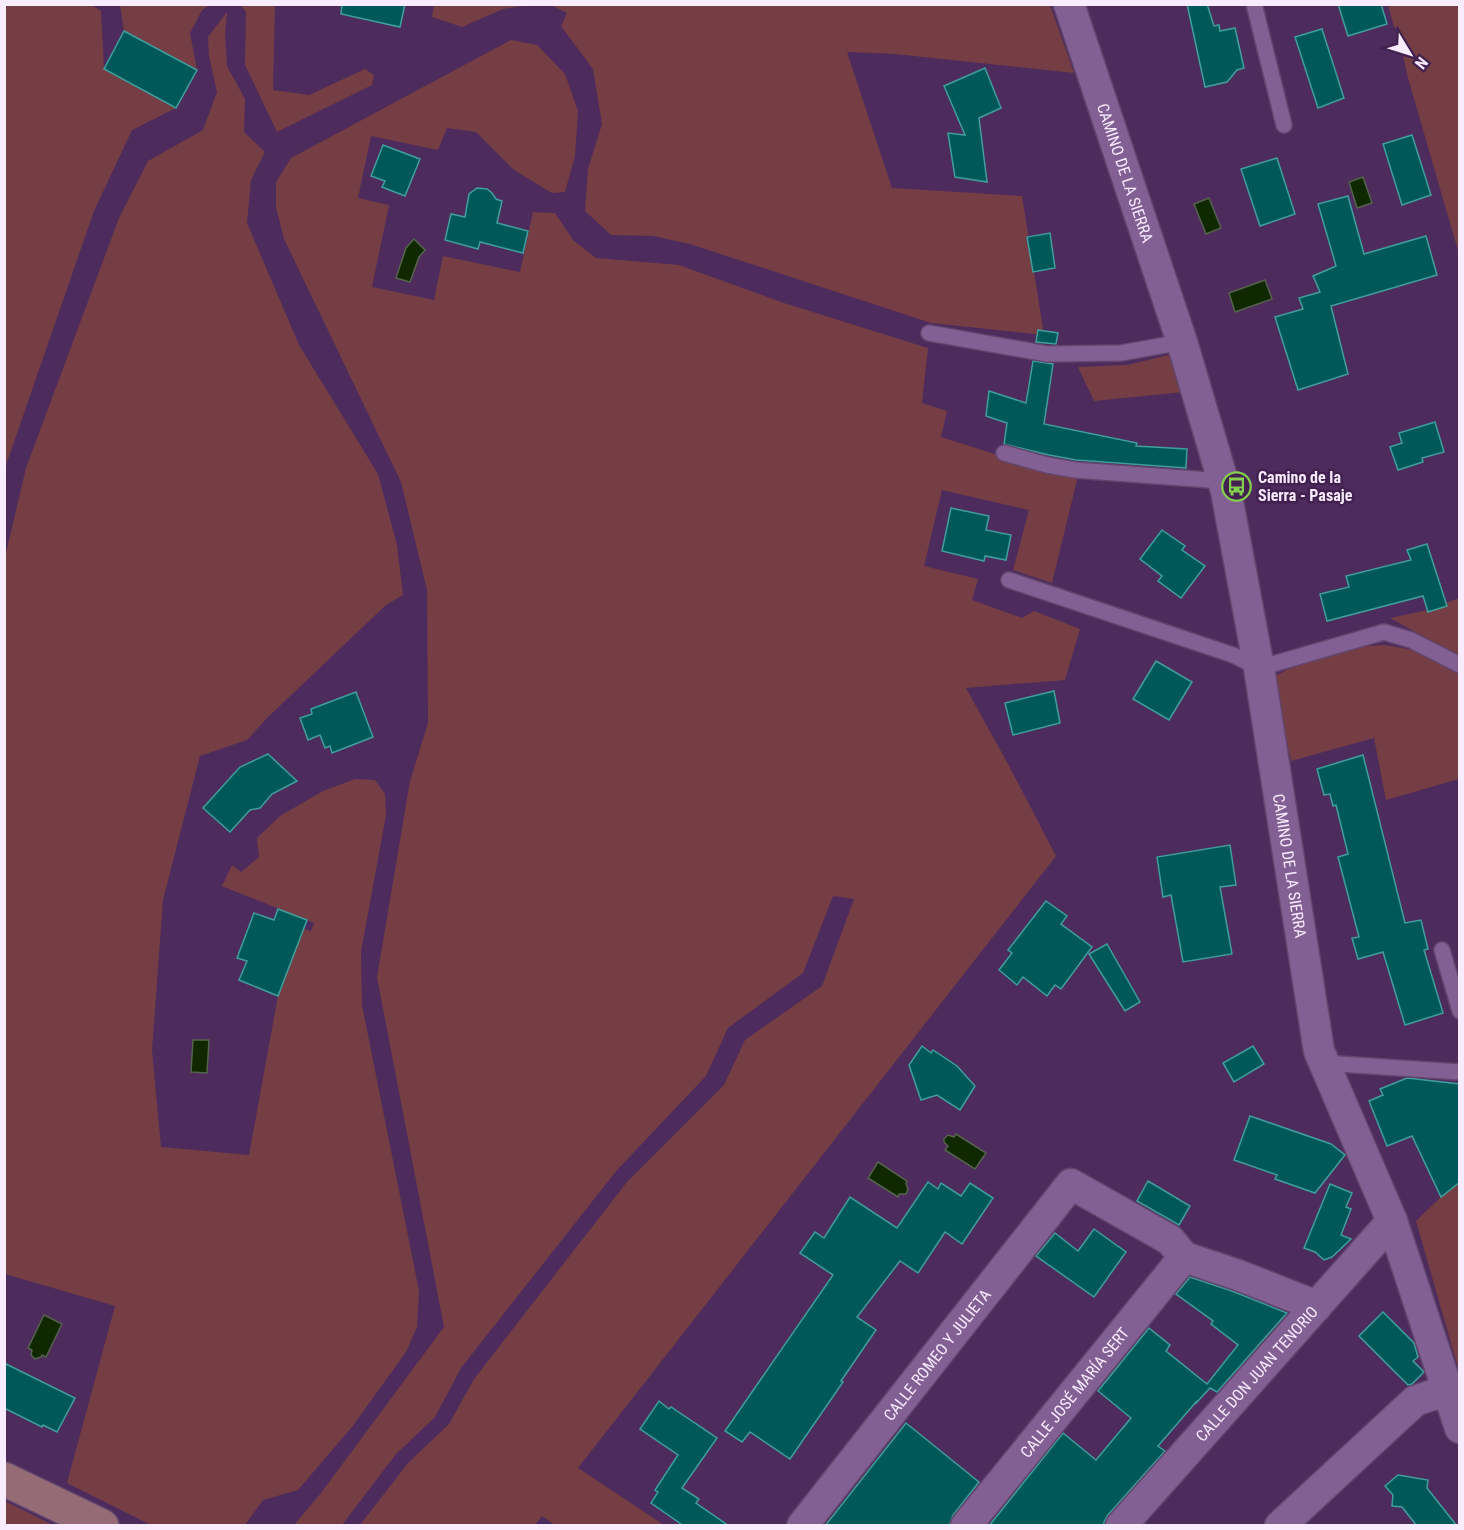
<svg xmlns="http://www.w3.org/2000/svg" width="1464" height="1530" viewBox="0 0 1464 1530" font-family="'Roboto Condensed',sans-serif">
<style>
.green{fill:#753e44}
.water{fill:#0f2800;stroke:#55634c;stroke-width:1.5}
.building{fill:#005958;stroke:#3e9f9e;stroke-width:1.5}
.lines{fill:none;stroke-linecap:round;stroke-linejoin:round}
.lane-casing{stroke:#62466e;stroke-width:18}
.street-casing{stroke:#62466e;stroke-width:33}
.secondary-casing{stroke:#62466e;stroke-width:36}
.lane{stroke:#836094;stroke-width:15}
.street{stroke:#836094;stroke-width:30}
.secondary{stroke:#956c76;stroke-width:33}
.labels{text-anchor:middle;stroke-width:5;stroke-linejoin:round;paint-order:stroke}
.street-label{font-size:16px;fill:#f8ecfe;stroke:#422150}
.poi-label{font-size:16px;font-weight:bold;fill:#f8ecfe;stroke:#422150;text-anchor:start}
</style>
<rect width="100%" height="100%" fill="#4d2b5c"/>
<g class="green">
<polygon points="5,5 92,5 101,11 104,69 176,108 132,130 94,211 5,468"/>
<polygon points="120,5 210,5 202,10 190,33 197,70 124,31"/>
<polygon points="241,5 275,5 273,90 309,95 365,69 374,75 372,85 277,132 245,65 246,12"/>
<polygon points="434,5 434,4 530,5 503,9 462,27 432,17"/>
<polygon points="546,5 1050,5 1074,73 895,54 847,52 892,188 1022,196 1044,335 931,323 690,244 653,236 611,235 585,211 588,169 602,124 593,69 561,26 567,13 553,6"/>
<polygon points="1388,5 1459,5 1459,254 1408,78 1397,28 1394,27"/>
<polygon points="227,12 225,34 227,66 245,99 244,132 265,152 251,180 247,223 299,345 378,474 397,545 403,595 386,605 267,718 247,740 200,756 163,900 152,1050 161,1147 249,1155 278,996 304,929 311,931 314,923 222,886 232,865 241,872 259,857 257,838 280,816 323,791 355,779 375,780 385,794 386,815 361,952 362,1005 419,1291 417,1327 406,1352 352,1427 298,1490 263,1500 245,1525 151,1525 67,1483 115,1306 5,1274 5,557 26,468 119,218 148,161 203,130 217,92 209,56 208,37"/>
<polygon points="511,40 537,45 565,74 578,111 575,156 565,192 552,193 514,170 476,132 447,128 438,150 371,136 358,198 389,205 372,287 434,300 443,256 520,272 533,212 555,213 573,240 596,258 679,265 784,303 928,348 922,403 947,411 941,437 998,455 1078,476 1052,583 1013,570 1029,510 942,490 924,566 978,579 972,600 1022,618 1034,611 1080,629 1065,680 966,688 1008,764 1056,856 578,1468 664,1525 555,1525 542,1516 534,1526 360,1525 408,1463 449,1424 474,1379 627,1182 724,1085 745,1040 822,986 854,899 833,896 803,973 728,1028 706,1076 617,1170 461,1368 435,1417 396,1454 342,1525 294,1525 321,1493 444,1327 377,977 410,781 428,723 427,590 401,482 284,239 276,207 276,182 291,158"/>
<polygon points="1173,354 1184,392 1094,401 1078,367 1127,365"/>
<polygon points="1459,598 1459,656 1390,618 1428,610"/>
<polygon points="1385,645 1413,650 1439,662 1459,674 1459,779 1386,800 1374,738 1291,761 1273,677 1304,661 1355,647"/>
<polygon points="1459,1182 1459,1371 1416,1221 1441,1197"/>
<polygon points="4,1501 5,1501 53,1525 5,1525"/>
</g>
<g class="water">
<polygon points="1363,177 1372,203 1357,208 1349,182"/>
<polygon points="1209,198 1221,228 1206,234 1194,204"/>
<polygon points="414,239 425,250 419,257 410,282 396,278 406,248"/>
<polygon points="1265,280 1272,299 1235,312 1229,293"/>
<polygon points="193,1040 209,1040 207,1073 191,1072"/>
<polygon points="956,1134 986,1153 975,1169 945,1150 948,1146 944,1142 944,1139 948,1135 954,1137"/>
<polygon points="878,1162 907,1181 906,1184 908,1189 906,1194 899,1194 898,1197 868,1178"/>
<polygon points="44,1315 62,1324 46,1357 42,1355 41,1357 35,1359 31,1355 32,1350 28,1348"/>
</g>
<g class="building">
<polygon points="342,4 405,4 400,27 341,14"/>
<polygon points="1187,4 1207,4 1214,26 1219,25 1220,31 1235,28 1244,68 1237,70 1227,82 1205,87"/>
<polygon points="1338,4 1381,4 1387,24 1348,36"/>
<polygon points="1322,29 1344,98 1318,108 1295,37"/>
<polygon points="124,31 197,70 176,108 104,69"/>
<polygon points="985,68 1001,108 979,118 987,182 955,177 948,133 965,135 944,86"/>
<polygon points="1412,135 1431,195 1402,205 1383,144"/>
<polygon points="383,145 420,159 405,196 382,187 385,181 371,176"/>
<polygon points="1277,158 1295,214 1260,226 1241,169"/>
<polygon points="477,188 487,189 492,193 496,199 502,201 497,223 528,231 523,253 480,242 478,249 445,240 451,214 465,217 469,194"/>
<polygon points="1348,196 1364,254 1426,236 1437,275 1331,306 1348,374 1298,390 1275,317 1303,309 1299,298 1320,292 1313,276 1336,266 1318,204"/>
<polygon points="1050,233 1055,268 1033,272 1027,237"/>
<polygon points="1038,330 1058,333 1056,344 1036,342"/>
<polygon points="1033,361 1053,364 1044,424 1137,443 1136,446 1187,449 1186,468 1076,460 1049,455 1004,444 1007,423 986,416 989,391 1026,403"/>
<polygon points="1435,422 1444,452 1422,458 1423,462 1398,470 1390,447 1402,443 1399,433"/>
<polygon points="951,508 989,516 986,530 1011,535 1006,560 985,556 984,561 942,551"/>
<polygon points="1162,530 1185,546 1182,550 1205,566 1181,598 1158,581 1162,576 1140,559"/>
<polygon points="1427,544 1447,606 1428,612 1423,596 1327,621 1320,594 1349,587 1346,576 1411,560 1407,550"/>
<polygon points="1156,661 1192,682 1169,720 1133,699"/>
<polygon points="1054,691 1060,723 1013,735 1005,703"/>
<polygon points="356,692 373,737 332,753 330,746 325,748 320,735 308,740 300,718 312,714 311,709"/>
<polygon points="268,754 297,781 272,794 260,808 250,810 230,832 203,808 240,767"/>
<polygon points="1363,755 1405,923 1421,920 1428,949 1424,950 1443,1013 1405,1025 1383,952 1358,959 1352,938 1359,937 1338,857 1348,854 1336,805 1333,806 1330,794 1324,795 1317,769"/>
<polygon points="1230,845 1236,885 1220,887 1232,954 1183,962 1171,895 1163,897 1157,857"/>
<polygon points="1046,901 1067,916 1061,924 1092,947 1061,989 1055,985 1047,996 1023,977 1017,985 999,970 1012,953 1008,950"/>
<polygon points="278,909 307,920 278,996 239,980 247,961 237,958 254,913 274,920"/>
<polygon points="1107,944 1140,1002 1125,1011 1089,954"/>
<polygon points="922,1046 931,1053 933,1050 957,1066 975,1086 960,1110 937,1095 921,1100 909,1065"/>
<polygon points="1253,1046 1264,1064 1234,1082 1223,1063"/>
<polygon points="1407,1078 1460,1084 1460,1182 1441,1197 1412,1136 1387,1146 1369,1101 1383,1095 1380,1089"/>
<polygon points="1250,1116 1331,1144 1345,1155 1315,1193 1275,1179 1277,1175 1234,1160"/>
<polygon points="1148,1181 1190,1206 1179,1225 1137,1201"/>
<polygon points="928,1182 938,1189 941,1183 961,1196 970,1183 993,1198 962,1244 945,1232 918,1273 900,1261 857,1317 876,1330 841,1381 843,1382 790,1459 750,1432 742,1442 725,1431 833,1275 800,1253 815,1232 824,1238 850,1197 897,1228"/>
<polygon points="1330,1184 1352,1193 1346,1207 1351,1209 1341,1235 1351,1239 1332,1257 1324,1260 1315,1252 1304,1248"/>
<polygon points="1094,1229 1126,1252 1094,1297 1036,1256 1055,1233 1078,1251"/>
<polygon points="1190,1277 1232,1291 1287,1313 1217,1392 1210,1388 1196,1403 1196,1402 1158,1446 1165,1451 1108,1515 1104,1522 1104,1526 989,1526 1063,1433 1096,1460 1131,1418 1098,1391 1149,1328 1170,1345 1166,1351 1207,1384 1238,1345 1211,1324 1213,1321 1176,1294"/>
<polygon points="1383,1312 1414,1343 1418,1357 1413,1361 1424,1372 1412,1384 1408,1385 1359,1336"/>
<polygon points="4,1363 75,1398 57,1432 43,1425 42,1427 4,1408"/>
<polygon points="659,1401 669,1409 671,1407 717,1438 682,1488 699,1499 696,1503 729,1526 684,1526 651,1503 658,1492 655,1490 678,1455 640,1429"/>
<polygon points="906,1423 979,1482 953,1515 949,1526 825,1526"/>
<polygon points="1398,1475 1428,1480 1427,1488 1457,1526 1417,1526 1402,1507 1392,1506 1393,1495 1385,1486"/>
</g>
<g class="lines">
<defs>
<g id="lane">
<polyline points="1254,4 1284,125"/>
<polyline points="929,333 1047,354 1121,353 1182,342"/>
<polyline points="1004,453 1047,465 1075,470 1223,481"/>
<polyline points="1009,580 1233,655 1259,668 1384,632 1411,640 1460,665"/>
<polyline points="1442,950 1460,1011"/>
<polyline points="1324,1063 1460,1072"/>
</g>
<g id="street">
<path id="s1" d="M1069,4L1182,342L1226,491L1259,668L1319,1051L1392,1221L1460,1428"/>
<path id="s2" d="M802,1526L1071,1184L1170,1240L1184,1257L1238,1275L1317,1306"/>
<path id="s3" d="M966,1526L1184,1257"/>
<path id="s4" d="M1121,1526L1392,1221"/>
<polyline points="1280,1526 1415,1401 1447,1390"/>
</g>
<polyline id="secondary" points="4,1479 102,1526"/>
</defs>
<use href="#lane" class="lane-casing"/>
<use href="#street" class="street-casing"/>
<use href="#secondary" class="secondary-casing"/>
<use href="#lane" class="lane"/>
<use href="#street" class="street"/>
<use href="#secondary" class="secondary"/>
</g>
<defs>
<symbol id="bus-ring" viewBox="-11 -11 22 22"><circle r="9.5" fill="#422150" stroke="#83d04e" stroke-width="1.5"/><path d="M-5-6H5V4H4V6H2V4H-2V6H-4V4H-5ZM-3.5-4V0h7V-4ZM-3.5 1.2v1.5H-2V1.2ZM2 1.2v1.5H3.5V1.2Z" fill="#83d04e"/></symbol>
</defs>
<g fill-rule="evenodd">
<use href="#bus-ring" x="1220" y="470" width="33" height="33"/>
</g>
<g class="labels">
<g class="street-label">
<text dy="6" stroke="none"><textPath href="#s1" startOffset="178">CAMINO DE LA SIERRA</textPath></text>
<text dy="6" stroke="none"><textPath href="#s1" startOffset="892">CAMINO DE LA SIERRA</textPath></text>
<text dy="6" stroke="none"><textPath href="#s2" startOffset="218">CALLE ROMEO Y JULIETA</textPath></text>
<text dy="6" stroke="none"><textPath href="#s4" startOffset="204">CALLE DON JUAN TENORIO</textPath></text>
<text dy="6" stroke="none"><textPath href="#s3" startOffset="172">CALLE JOSÉ MARÍA SERT</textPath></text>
</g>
<g class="poi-label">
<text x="1258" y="483">Camino de la<tspan x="1258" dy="18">Sierra - Pasaje</tspan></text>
</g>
</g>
<rect width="1464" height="1530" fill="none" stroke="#f8ecfe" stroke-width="12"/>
<g transform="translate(1410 54) rotate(128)" stroke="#422150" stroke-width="4.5" paint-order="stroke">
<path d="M0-4.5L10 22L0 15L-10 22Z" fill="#f8ecfe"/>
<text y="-9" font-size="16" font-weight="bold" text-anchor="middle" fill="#f8ecfe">N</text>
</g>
</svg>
